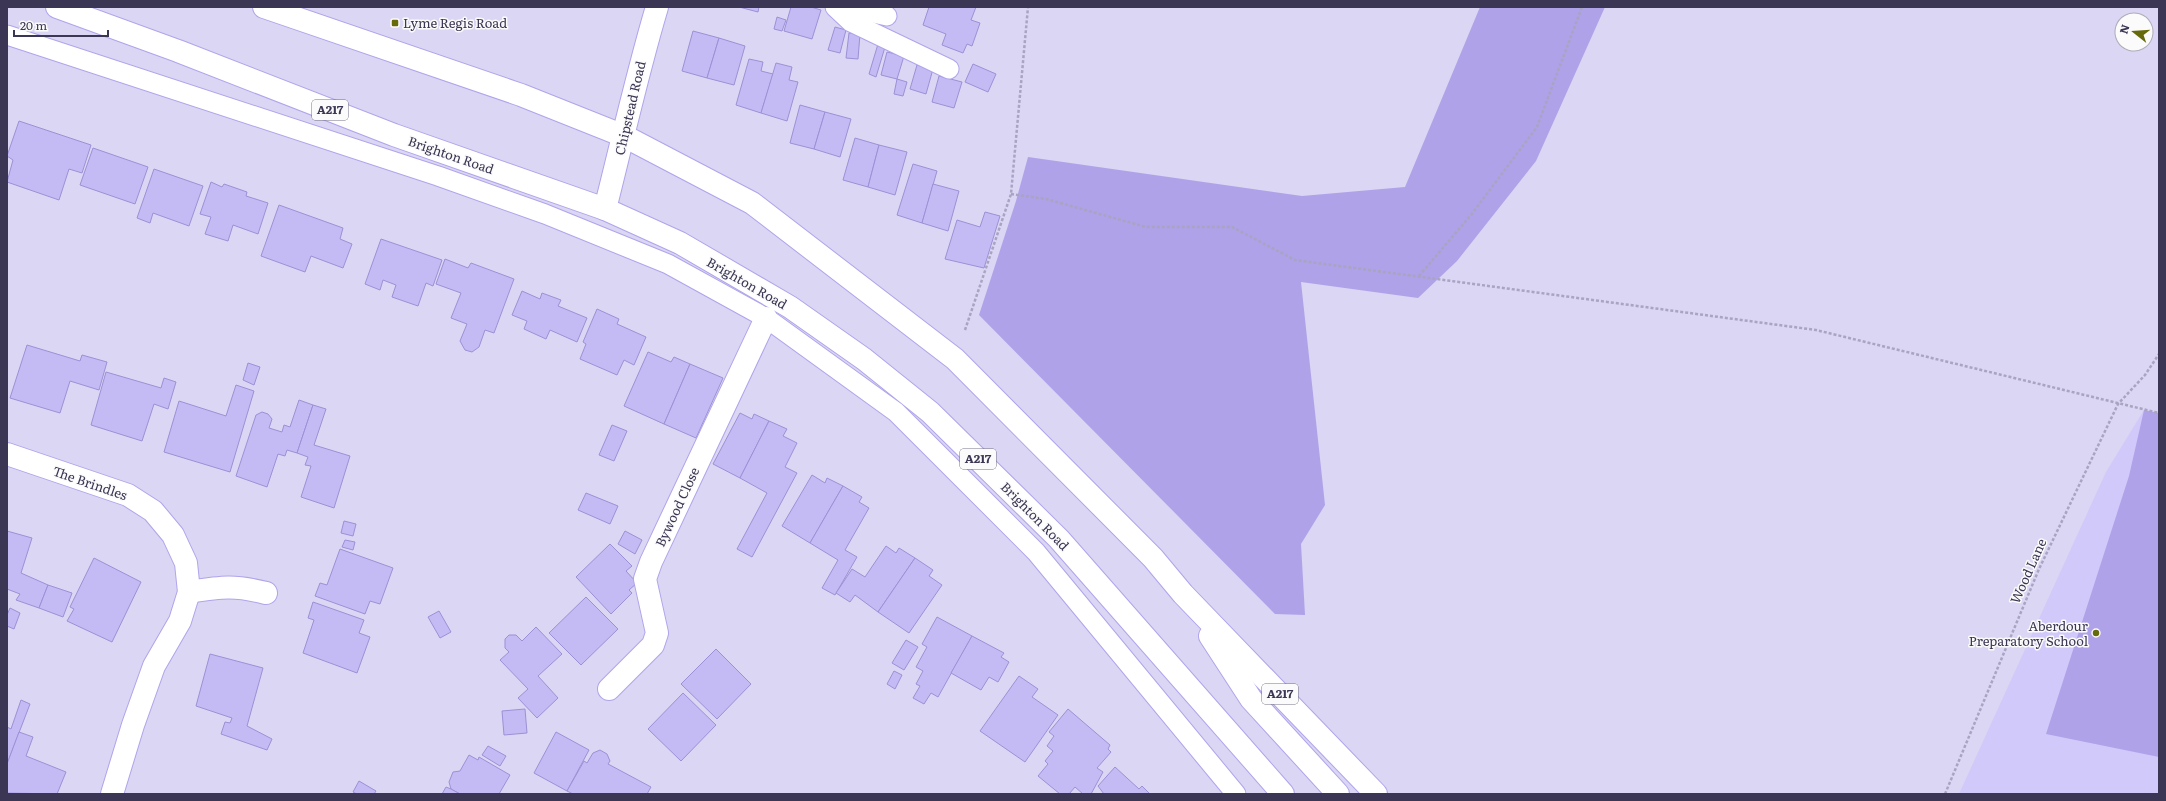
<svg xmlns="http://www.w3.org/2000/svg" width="2166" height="801" viewBox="0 0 2166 801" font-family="Literata,serif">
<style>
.built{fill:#d1c9fa}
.green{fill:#afa2e9}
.building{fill:#c4bbf5;stroke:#9d90d6}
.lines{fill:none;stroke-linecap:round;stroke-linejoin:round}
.lane-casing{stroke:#b0a4eb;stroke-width:21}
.street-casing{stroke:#b0a4eb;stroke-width:24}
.highway-casing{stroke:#b0a4eb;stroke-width:24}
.path{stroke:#a8a4c1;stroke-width:2.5;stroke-dasharray:3 2;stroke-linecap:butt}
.lane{stroke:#fff;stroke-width:19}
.street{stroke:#fff;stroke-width:22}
.highway{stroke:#fff;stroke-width:22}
.poi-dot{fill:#666a0a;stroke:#fbfbfb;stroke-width:1.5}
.labels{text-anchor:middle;stroke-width:3;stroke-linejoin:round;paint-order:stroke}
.shield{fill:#fbfbfb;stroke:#757185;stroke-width:1}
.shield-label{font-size:12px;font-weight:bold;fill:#3b3653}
.poi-label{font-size:13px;fill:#3b3653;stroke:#fbfbfb;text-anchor:start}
.street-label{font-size:13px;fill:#3b3653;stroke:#fbfbfb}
</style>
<rect width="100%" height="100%" fill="#dad6f3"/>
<polygon class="built" points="2144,410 2159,413 2159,794 1959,794 2106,472"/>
<g class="green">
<polygon points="1480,7 1605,7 1536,161 1457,261 1418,298 1301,282 1325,505 1301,544 1305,615 1275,614 979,315 1016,201 1028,157 1302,196 1405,187"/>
<polygon points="2144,410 2159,413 2159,757 2046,734 2129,476"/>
</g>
<g class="building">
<polygon points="739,7 759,7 758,12"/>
<polygon points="791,7 811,7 821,10 812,39 784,31"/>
<polygon points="929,7 976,7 971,20 980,23 972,46 967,44 963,53 942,45 946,34 923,25"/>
<polygon points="777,17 786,20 782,31 774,29"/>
<polygon points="835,27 846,30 840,53 828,50"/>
<polygon points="693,31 719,38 707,78 682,71"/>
<polygon points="849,33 860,34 858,59 846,58"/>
<polygon points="719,38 745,46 734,85 707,78"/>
<polygon points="878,44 885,47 876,77 869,74"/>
<polygon points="887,52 904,56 897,79 881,75"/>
<polygon points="749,59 763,62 761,71 773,74 761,113 736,105"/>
<polygon points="776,63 792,67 789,80 798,82 787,121 761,113"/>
<polygon points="973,64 996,74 988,92 965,82"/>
<polygon points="917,65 933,69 926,94 910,89"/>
<polygon points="939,76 962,82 954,108 932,102"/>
<polygon points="897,79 907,82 903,96 894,94"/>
<polygon points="800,105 825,112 814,149 790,143"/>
<polygon points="825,112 851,119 840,157 814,149"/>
<polygon points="19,121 91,145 82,173 69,169 59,200 7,182 13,160 7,156"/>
<polygon points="855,138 879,145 868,187 843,180"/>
<polygon points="879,145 907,152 895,195 868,187"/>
<polygon points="93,148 148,167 135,204 80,185"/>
<polygon points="913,164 937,171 922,223 897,215"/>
<polygon points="154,169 203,186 189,226 153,213 150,223 137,218"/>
<polygon points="211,182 222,187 224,184 247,192 246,196 268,203 258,234 233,225 228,241 205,234 211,217 200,214"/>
<polygon points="933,184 959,191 948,231 922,223"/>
<polygon points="279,205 343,228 340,239 352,244 343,268 311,256 305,272 261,256"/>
<polygon points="985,212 1000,216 984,268 945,259 957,220 980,227"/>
<polygon points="381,239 442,260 433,286 426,283 418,306 392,297 396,285 383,280 380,290 365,284"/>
<polygon points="445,259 468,268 471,263 514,279 494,333 485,330 479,347 472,352 465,350 460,341 467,324 451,318 461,293 436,284"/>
<polygon points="522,291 540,299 542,293 561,300 558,306 587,318 577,342 550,330 546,339 524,329 527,321 512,315"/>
<polygon points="597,309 619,319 617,324 646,337 634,365 624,360 617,375 580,359 586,344 583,342"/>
<polygon points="27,345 80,361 82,355 107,362 99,390 70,381 60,413 10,398"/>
<polygon points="648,352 671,362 674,357 690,364 664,424 624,406"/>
<polygon points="248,363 260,367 254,385 243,380"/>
<polygon points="690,364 723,378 696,438 664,424"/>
<polygon points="106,372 161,388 164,378 176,382 168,409 154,404 142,441 91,425"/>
<polygon points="236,385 254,391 230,472 164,452 179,401 226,416"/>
<polygon points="299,400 313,405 297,453 287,450 285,456 278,454 267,487 236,476 256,415 262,412 268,414 272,419 269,428 282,432 284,425 290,427"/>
<polygon points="313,405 326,409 314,445 350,456 334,508 301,497 311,466 305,465 308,457 297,453"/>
<polygon points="740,413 752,419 754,414 769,421 740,478 713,464"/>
<polygon points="769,421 787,429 783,436 797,443 785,467 797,473 752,557 737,549 767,493 740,478"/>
<polygon points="612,425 627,431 614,461 599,455"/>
<polygon points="812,475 825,483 827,478 843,486 810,543 782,526"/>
<polygon points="843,486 862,497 859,502 869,508 845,550 857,557 835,595 822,588 838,560 810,543"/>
<polygon points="586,493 618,506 610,524 578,510"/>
<polygon points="344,521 356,524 353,536 341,533"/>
<polygon points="7,531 32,538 21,573 48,585 39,608 16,600 20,594 7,589"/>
<polygon points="625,531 642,540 635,554 618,544"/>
<polygon points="345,540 355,542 353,550 342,547"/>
<polygon points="610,544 632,566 626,571 637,583 629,590 632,593 611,614 576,577"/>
<polygon points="886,546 896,553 899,548 915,558 878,612 855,595 850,602 836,593 852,569 865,577"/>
<polygon points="340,549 393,568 380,604 370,601 365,614 315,596 320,583 327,585"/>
<polygon points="94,558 141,582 112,642 67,621 74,609 70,607"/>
<polygon points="915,558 933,570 929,576 942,585 909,633 878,612"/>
<polygon points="48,585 72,593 63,617 39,608"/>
<polygon points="586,597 618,629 581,665 549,633"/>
<polygon points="313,602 364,620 359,633 370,637 357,673 303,653 314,620 308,618"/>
<polygon points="10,608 20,613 14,629 7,626 7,615"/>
<polygon points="439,611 451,632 440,638 428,617"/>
<polygon points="937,617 972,636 938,697 931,693 924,704 913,698 920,686 916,684 923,671 916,667 927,647 922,644"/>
<polygon points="536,627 562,654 538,676 558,698 537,718 518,698 528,689 500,660 509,652 505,648 505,639 509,635 516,635 522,641"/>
<polygon points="972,636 1004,653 1001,657 1009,662 998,682 989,677 981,690 951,673"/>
<polygon points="906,640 918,647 904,670 892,663"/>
<polygon points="716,649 751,684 717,719 681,684"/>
<polygon points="210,654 263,668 247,726 272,739 267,750 221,734 225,722 230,723 232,718 196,706"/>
<polygon points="894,671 902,675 895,689 887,684"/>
<polygon points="1019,676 1038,689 1032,697 1058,715 1025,762 980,731"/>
<polygon points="683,693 716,725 681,761 648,729"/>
<polygon points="21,700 30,704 7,764 7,727 11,729"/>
<polygon points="525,709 527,733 504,735 502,711"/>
<polygon points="1068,709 1110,745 1108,749 1111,752 1097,768 1103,772 1091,794 1083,794 1075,787 1069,794 1060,794 1038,776 1048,764 1045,761 1053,751 1047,746 1054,736 1049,732"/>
<polygon points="19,732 33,737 26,756 66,772 57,794 7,793 7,764"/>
<polygon points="556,732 589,750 567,791 534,773"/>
<polygon points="488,746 506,756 500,766 482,755"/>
<polygon points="600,750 607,754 610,761 608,764 651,787 647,794 573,794 567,791 584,761 587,763 593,753"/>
<polygon points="469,755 478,760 479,757 510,775 499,794 460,794 451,789 449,782 453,772 460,771"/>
<polygon points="1115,767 1139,789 1142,786 1150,794 1104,794 1098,786"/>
<polygon points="359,781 376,791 374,794 357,794 353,792"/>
<polygon points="446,787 451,789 460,794 442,794"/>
</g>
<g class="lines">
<defs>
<g id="lane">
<polyline points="835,7 851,22 949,69"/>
<polyline points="847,7 887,16"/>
<polyline points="7,35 438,176 545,214 668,264 766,318 896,412 1036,552 1236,794"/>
</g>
<g id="street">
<path d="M605,209C622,142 637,74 657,7"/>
<polyline points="7,454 128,495 153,511 173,535 186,563 189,592 180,621 154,666 133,725 112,794"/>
<path d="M189,592C222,587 234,585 266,593"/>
<polyline points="609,689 653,645 657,633 645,579 651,562 766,318"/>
</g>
<g id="highway">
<polyline points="57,7 178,51 394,135 605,209 680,243 790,307 864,359 930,412 1059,539 1283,794"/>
<polyline points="264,7 521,95 624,136 752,203 955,359 1153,558 1183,594 1376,794"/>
<polyline points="1210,636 1251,699 1338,794"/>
</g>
</defs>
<use href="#lane" class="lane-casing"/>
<use href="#street" class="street-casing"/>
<use href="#highway" class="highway-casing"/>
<g class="path">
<polyline points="1011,194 1046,199 1146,227 1232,227 1295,260 1816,330 2159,413"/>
<polyline points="1419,276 1471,215 1537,127 1582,7"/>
<polyline points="965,330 1011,194 1028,7"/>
<polyline points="1945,794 2039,569 2118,404 2145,375 2159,354"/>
</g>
<use href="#lane" class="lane"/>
<use href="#street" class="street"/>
<use href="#highway" class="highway"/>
</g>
<g class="poi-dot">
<rect x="391" y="19" width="8" height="8" rx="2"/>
<circle cx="2096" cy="633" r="4"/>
</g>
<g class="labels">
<g class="shield">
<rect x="312" y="100" width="36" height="20" rx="3"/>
<rect x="960" y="449" width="36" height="20" rx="3"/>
<rect x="1262" y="684" width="36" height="20" rx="3"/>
</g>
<g class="shield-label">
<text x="330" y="114">A217</text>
<text x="978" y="463">A217</text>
<text x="1280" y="698">A217</text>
</g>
<g class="poi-label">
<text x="403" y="28">Lyme Regis Road</text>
<text x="2088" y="631" text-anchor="end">Aberdour<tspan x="2088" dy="15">Preparatory School</tspan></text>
</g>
<g class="street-label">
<text transform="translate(630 108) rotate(-77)" y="5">Chipstead Road</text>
<text transform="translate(451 155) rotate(19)" y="5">Brighton Road</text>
<text transform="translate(747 283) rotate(30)" y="5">Brighton Road</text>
<text transform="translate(90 483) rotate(19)" y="5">The Brindles</text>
<text transform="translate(677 507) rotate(-65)" y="5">Bywood Close</text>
<text transform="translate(1035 516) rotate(45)" y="5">Brighton Road</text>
<text transform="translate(2028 571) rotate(-66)" y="5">Wood Lane</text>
</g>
</g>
<rect width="2166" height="801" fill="none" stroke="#3b3653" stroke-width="16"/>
<g transform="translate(2134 32) rotate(287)"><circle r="19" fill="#fbfbfb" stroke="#aeacb8"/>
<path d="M0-3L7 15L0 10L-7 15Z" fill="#666a0a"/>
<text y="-6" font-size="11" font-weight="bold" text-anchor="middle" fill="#3b3653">N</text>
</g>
<path d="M14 30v6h94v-6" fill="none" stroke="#3b3653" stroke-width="2"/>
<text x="20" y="30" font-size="12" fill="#3b3653" stroke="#fbfbfb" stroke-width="3" paint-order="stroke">20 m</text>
</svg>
